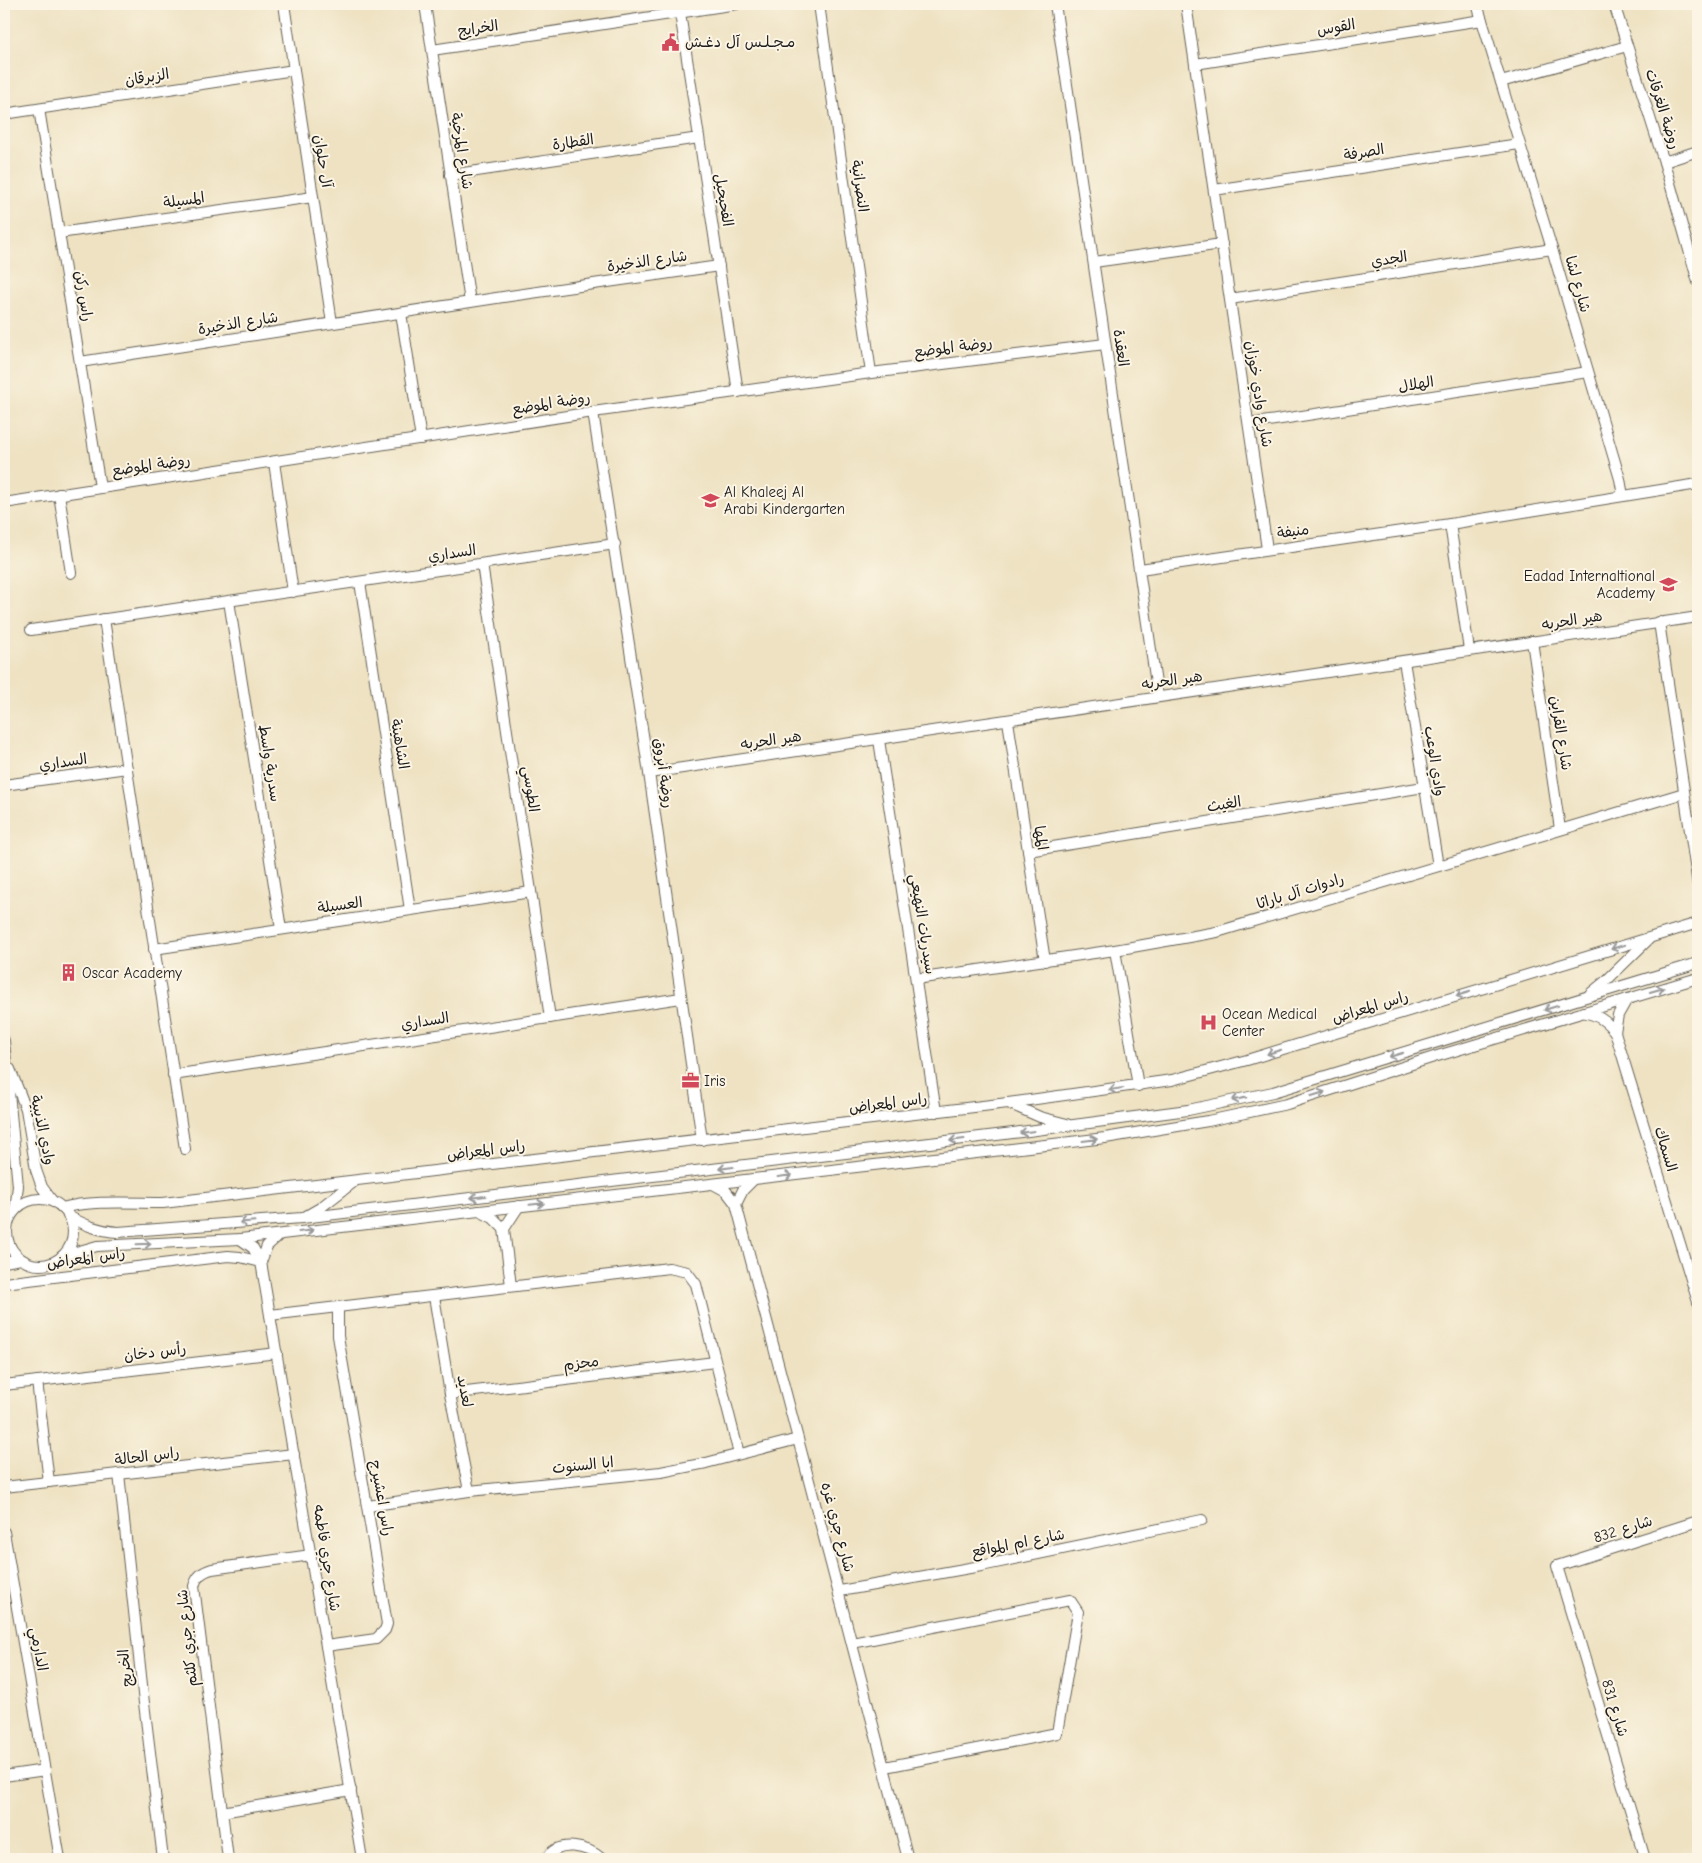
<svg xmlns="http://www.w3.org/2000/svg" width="1702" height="1863" viewBox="0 0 1702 1863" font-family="'Comic Neue','Playpen Sans Arabic',sans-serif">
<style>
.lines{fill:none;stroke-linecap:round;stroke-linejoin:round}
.minor-casing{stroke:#666156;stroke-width:12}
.minor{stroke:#fff;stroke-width:10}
.oneway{stroke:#999}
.labels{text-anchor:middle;stroke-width:4;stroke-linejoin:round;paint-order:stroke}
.street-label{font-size:15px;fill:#1c1c1c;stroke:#fcf5e5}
.poi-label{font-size:15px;fill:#1c1c1c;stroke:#fcf5e5;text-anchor:start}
</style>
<rect width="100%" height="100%" fill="#fcf5e5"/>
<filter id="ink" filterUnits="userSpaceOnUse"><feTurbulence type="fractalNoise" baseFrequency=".02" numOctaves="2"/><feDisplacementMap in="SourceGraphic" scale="10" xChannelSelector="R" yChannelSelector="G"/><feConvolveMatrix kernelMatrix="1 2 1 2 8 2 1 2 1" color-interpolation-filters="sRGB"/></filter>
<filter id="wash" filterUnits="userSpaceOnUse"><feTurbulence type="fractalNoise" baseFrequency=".0096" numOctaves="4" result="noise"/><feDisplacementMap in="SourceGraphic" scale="20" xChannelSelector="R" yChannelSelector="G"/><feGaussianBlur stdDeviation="1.12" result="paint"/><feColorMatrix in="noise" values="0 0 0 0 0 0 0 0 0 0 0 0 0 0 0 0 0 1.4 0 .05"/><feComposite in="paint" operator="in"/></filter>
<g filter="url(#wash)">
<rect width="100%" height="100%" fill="#eee2c2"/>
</g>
<g filter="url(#ink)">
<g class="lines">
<defs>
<g id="minor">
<polyline points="284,4 332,323"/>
<polyline points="425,4 470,302"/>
<polyline points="819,4 871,373"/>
<polyline points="1055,4 1158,697"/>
<polyline points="1186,4 1267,549"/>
<polyline points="1477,4 1552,249 1620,479 1623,496"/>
<polyline points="1614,4 1664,162 1698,282"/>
<polyline points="680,13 738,392"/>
<polyline points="432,50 737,4"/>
<polyline points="1195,64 1482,20"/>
<polyline points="1501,82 1627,46"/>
<polyline points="39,109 100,487"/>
<polyline points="4,114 294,70"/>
<polyline points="1664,162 1698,151"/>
<polyline points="450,175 699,138"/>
<polyline points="1214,190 1519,144"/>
<polyline points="59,233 313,197"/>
<polyline points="1094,262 1222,244"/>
<polyline points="1230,299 1552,249"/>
<polyline points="401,313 421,439"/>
<polyline points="80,362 503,297 719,266"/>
<polyline points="593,412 649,773 702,1140"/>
<polyline points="1249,424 1588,372"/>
<polyline points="274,462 293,592"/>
<polyline points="59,494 71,573"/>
<polyline points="4,503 593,412 871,373 1105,344"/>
<polyline points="1450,524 1469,650"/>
<polyline points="482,564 550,1018"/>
<polyline points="1140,569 1450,524 1698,484"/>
<polyline points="360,582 410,910"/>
<polyline points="229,601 281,929"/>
<polyline points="104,619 185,1149"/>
<polyline points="1659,622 1698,885"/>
<polyline points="31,630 615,544"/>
<polyline points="1532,641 1560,829"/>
<polyline points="1404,661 1438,866"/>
<polyline points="1008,721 1045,961"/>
<polyline points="879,740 936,1112"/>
<polyline points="649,773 1698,617"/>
<polyline points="4,785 127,768"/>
<polyline points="1028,851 1424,787"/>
<polyline points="154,949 531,892"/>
<polyline points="1115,950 1138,1086"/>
<polyline points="916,979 1115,950 1217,932 1684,793"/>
<polyline points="1590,994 1606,981 1649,939"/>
<path d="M1583,1012C1597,1015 1606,1020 1615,1032L1698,1302"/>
<polyline points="1615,1032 1618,1015 1627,999"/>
<polyline points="4,1041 18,1186 15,1210"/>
<polyline points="10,1069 26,1109 36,1170 42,1187 53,1202"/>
<polyline points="173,1075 681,998"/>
<polyline points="1008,1103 1040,1117 1067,1124"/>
<path d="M713,1184L726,1191L736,1204C793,1423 852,1640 908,1859"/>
<circle cx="40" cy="1232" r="33"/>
<polyline points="736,1204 743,1190 754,1179"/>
<path d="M62,1208C91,1200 132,1203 163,1203L1008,1103L1172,1080L1247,1060L1698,923"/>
<polyline points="479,1211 493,1218 504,1229"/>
<path d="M68,1216C85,1225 99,1231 118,1232L302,1218L1005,1134L1188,1110L1273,1092L1698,963"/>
<polyline points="306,1216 320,1208 355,1181"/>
<polyline points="240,1239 253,1248 261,1262 362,1859"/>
<polyline points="62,1256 97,1246 240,1239 1105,1138 1208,1121 1287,1104 1434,1057 1698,978"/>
<polyline points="4,1262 21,1259"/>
<polyline points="261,1262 267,1246 279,1235"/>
<polyline points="4,1283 228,1256 240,1257 261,1262"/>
<polyline points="511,1286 504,1229 519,1206"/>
<polyline points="434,1296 450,1394 469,1491"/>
<polyline points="270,1315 669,1268 687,1272 696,1284 739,1454"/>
<polyline points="37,1381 49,1482"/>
<polyline points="4,1385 277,1353"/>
<polyline points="450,1394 715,1362"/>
<polyline points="119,1474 144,1703 163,1859"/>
<polyline points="4,1487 294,1454"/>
<polyline points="368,1506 469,1491 661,1472 706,1463 798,1439"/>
<polyline points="4,1532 60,1859"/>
<polyline points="840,1591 981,1566 1202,1520"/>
<polyline points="852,1643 1070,1600 1078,1612 1057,1733 885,1767"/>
<polyline points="326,1646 376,1639 385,1630 387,1624 338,1336 338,1308"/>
<polyline points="4,1776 45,1770"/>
<polyline points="222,1812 351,1790"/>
<path d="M228,1859L194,1586C197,1576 202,1572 212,1569L311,1555"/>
<path d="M546,1859C558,1839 588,1846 602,1859"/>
<polyline points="1645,1859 1557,1566 1698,1521"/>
</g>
</defs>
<use href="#minor" class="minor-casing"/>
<use href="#minor" class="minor"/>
</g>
<defs><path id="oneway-shaft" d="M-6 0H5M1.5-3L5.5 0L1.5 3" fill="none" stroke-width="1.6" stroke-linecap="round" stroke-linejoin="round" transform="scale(1.25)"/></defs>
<g class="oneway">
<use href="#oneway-shaft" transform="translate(1618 947) rotate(163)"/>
<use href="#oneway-shaft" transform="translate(1657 990) rotate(-16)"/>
<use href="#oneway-shaft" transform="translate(1463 994) rotate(163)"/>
<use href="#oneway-shaft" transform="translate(1551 1008) rotate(163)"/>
<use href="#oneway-shaft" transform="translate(1274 1052) rotate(163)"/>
<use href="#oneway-shaft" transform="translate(1396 1055) rotate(163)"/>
<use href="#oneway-shaft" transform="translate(1116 1089) rotate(172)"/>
<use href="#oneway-shaft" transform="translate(1318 1094) rotate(-17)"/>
<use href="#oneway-shaft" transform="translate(1239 1099) rotate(168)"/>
<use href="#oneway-shaft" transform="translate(1027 1132) rotate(173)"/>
<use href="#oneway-shaft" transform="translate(957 1140) rotate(173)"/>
<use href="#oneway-shaft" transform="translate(1090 1140) rotate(-7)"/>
<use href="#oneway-shaft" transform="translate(726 1168) rotate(173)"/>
<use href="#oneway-shaft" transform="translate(785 1176) rotate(-7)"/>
<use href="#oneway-shaft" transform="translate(478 1197) rotate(173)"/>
<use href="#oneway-shaft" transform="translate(537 1204) rotate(-6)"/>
<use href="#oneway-shaft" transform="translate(247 1222) rotate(175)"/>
<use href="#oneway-shaft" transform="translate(306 1231) rotate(-7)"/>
<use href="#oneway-shaft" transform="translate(144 1244) rotate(-2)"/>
</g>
</g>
<defs>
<symbol id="civic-bare" viewBox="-9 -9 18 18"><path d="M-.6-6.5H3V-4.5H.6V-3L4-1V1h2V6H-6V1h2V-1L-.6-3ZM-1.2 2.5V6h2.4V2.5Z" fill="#d1495b" stroke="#fcf5e5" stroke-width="2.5" paint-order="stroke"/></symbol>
<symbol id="school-bare" viewBox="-9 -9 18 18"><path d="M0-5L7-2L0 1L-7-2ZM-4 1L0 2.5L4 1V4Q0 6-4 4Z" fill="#d1495b" stroke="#fcf5e5" stroke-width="2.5" paint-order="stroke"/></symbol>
<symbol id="building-bare" viewBox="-9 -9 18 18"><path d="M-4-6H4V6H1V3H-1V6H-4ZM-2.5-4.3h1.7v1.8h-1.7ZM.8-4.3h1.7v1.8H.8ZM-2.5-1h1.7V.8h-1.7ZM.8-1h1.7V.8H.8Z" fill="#d1495b" stroke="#fcf5e5" stroke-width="2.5" paint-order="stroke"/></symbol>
<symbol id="hospital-bare" viewBox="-9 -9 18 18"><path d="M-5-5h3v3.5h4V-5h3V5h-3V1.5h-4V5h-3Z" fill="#d1495b" stroke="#fcf5e5" stroke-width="2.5" paint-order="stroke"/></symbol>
<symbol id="office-bare" viewBox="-9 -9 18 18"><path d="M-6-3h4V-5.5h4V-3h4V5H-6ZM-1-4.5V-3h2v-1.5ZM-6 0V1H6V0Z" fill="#d1495b" stroke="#fcf5e5" stroke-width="2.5" paint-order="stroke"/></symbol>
</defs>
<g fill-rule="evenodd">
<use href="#civic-bare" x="658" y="30" width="25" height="25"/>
<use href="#school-bare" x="698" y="488" width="25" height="25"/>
<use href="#school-bare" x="1656" y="572" width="25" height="25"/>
<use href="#building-bare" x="56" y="960" width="25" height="25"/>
<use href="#hospital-bare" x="1196" y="1010" width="25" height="25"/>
<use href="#office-bare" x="678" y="1068" width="25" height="25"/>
</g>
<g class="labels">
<g class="street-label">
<text transform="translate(1336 27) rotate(-9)" y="5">القوس</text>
<text transform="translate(478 28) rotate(-8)" y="5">الخرايج</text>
<text transform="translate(147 77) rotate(-9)" y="5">الزبرقان</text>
<text transform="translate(1663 109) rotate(72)" y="5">روضة الغرقات</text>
<text transform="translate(573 142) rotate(-8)" y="5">القطارة</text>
<text transform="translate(462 151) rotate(81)" y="5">شارع المرخية</text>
<text transform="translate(1364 152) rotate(-9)" y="5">الصرفة</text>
<text transform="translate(323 161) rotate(81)" y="5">آل حلوان</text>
<text transform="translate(860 186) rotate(82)" y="5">النصرانية</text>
<text transform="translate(184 200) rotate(-8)" y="5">المسيلة</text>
<text transform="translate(724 200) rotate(81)" y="5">الفحيحيل</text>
<text transform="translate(1389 259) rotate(-9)" y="5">الجدي</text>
<text transform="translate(647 261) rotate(-8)" y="5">شارع الذخيرة</text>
<text transform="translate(1578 284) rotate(74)" y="5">شارع لشا</text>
<text transform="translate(84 296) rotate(81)" y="5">راس ركن</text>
<text transform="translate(238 323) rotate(-9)" y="5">شارع الذخيرة</text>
<text transform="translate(953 347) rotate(-7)" y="5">روضة الموضع</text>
<text transform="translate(1121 348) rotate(82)" y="5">العقدة</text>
<text transform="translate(1416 384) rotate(-9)" y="5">الهلال</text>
<text transform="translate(1259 394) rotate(81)" y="5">شارع وادي خوزان</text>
<text transform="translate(551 403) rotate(-9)" y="5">روضة الموضع</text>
<text transform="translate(151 465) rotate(-8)" y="5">روضة الموضع</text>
<text transform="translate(1293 531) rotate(-8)" y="5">منيفة</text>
<text transform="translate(452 553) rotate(-8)" y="5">السداري</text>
<text transform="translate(1572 620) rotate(-9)" y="5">هير الحربه</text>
<text transform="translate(1172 680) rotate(-8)" y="5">هير الحربه</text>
<text transform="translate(1561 733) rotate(81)" y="5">شارع القراين</text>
<text transform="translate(771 740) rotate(-8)" y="5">هير الحربه</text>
<text transform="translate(400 744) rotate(81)" y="5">الشاهينة</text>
<text transform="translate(1435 761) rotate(81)" y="5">وادي الوعب</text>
<text transform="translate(63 762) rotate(-8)" y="5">السداري</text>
<text transform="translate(270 763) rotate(81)" y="5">سدرية واسط</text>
<text transform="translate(664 773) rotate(82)" y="5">روضة أبروق</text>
<text transform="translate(531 789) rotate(82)" y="5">الطوسي</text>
<text transform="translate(1224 804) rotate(-9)" y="5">الغيث</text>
<text transform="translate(1041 838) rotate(81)" y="5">المها</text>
<text transform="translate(1300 891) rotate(-17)" y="5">رادوات آل باراثا</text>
<text transform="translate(340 905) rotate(-8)" y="5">العسيلة</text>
<text transform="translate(923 924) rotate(81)" y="5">سيدريات النهيعي</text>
<text transform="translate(1370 1007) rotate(-17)" y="5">راس المعراض</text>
<text transform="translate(425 1021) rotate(-9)" y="5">السداري</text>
<text transform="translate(888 1103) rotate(-7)" y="5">راس المعراض</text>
<text transform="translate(43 1130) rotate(78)" y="5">وادي الذيبية</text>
<text transform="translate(1666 1149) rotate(73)" y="5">السماك</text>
<text transform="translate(486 1150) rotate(-7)" y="5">راس المعراض</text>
<text transform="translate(86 1258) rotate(-8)" y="5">راس المعراض</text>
<text transform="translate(155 1352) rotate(-7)" y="5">رأس دخان</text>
<text transform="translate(581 1363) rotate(-7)" y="5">محزم</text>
<text transform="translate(465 1391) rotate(80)" y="5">لعديد</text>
<text transform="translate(147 1456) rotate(-7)" y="5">راس الحالة</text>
<text transform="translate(583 1465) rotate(-6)" y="5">ابا السنوت</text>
<text transform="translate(382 1498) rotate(80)" y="5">راس اعشيرج</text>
<text transform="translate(838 1527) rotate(75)" y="5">شارع جري غره</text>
<text transform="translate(1623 1529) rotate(-17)" y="5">شارع 832</text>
<text transform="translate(1018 1543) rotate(-11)" y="5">شارع ام المواقع</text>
<text transform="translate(327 1558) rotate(81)" y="5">شارع جري فاطمه</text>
<text transform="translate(187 1638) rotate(-96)" y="5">شارع جري كلثم</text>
<text transform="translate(39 1649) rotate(80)" y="5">الدارمي</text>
<text transform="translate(125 1668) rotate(-96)" y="5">الخريج</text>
<text transform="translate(1615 1708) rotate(73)" y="5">شارع 831</text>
</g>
<g class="poi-label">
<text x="685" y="47">مـجـلـس آل دغـش</text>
<text x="724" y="497">Al Khaleej Al<tspan x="724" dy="17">Arabi Kindergarten</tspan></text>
<text x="1655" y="581" text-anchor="end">Eadad Internaltional<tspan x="1655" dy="17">Academy</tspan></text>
<text x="82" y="978">Oscar Academy</text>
<text x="1222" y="1019">Ocean Medical<tspan x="1222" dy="17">Center</tspan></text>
<text x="704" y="1086">Iris</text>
</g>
</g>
<rect width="1702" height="1863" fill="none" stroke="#fcf5e5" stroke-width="20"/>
</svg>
